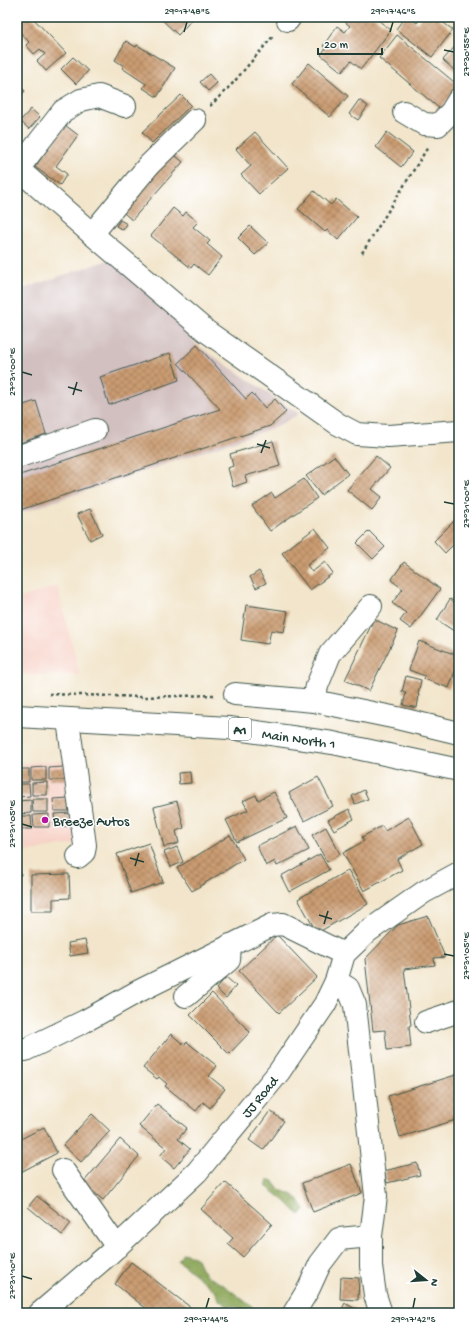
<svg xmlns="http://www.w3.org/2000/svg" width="476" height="1330" viewBox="0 0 476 1330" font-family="'Gochi Hand',sans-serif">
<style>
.built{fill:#f7d1c6}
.industrial{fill:#d2bfbf}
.forest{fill:url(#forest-crowns);stroke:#547146}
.building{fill:url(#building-cross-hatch)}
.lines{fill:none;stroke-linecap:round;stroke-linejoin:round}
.minor-casing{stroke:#3f564b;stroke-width:24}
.major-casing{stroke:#3f564b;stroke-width:24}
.path{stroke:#3f564b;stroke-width:2.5;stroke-dasharray:3 3;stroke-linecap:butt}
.minor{stroke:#fff;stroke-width:22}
.major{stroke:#fff;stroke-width:22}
.ticks{fill:none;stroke:#1f3d34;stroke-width:1.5}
.poi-dot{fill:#b5179e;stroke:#fff;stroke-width:1.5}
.labels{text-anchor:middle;stroke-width:3;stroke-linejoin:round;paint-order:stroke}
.shield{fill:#fff;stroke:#627771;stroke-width:1}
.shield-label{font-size:13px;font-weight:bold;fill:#1f3d34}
.street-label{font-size:14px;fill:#1f3d34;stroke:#fff}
.poi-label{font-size:14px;fill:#1f3d34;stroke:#fff;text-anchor:start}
.neatline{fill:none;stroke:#1f3d34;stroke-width:1.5}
.ticks-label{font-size:10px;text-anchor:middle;fill:#1f3d34}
</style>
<defs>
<pattern id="forest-crowns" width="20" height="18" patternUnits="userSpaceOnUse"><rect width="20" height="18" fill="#8aa557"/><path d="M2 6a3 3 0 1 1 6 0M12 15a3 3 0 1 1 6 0" fill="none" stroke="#708849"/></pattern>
<pattern id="building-cross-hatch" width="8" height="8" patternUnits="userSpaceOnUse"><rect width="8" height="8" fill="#ca9b71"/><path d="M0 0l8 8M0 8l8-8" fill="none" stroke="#a3805e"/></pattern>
</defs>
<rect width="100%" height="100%" fill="#fff"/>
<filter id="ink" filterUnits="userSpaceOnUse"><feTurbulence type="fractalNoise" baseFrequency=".025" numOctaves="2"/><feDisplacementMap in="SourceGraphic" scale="8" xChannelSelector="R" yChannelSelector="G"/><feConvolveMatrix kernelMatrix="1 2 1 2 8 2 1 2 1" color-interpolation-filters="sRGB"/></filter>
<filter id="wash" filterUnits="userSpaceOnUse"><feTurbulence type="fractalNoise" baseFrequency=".012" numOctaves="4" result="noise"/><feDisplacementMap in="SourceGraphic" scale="16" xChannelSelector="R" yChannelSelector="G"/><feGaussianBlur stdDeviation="0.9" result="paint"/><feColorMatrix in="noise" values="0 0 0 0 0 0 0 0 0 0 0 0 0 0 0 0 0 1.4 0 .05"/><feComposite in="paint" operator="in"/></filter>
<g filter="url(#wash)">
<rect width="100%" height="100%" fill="#f2e5cb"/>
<g class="built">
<polygon points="57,586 80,675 17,675 17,599"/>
<polygon points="65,761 76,844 17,853 17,763"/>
</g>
<polygon class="industrial" points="111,259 162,304 197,345 299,414 273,428 17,514 17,291"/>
<g class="forest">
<path d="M268,1180H272L279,1190C296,1195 294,1194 305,1209L301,1215L297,1213L284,1200L266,1186Z"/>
<polygon points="183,1253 190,1255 197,1259 202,1270 207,1276 225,1286 255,1309 264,1313 248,1313 234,1306 227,1306 219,1300 215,1291 178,1261"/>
</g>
<g id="blocks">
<g class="building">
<polygon points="17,17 32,17 66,53 46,71 37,61 45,54 40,49 34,54 26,45 29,42 18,30 17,30"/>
<polygon points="159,17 194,17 178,35"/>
<polygon points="349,17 374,17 391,30 361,69 351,61 342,72 321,55 326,48 323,46 337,26 345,32 350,26 345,22"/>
<polygon points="405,17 409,17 417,23 422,17 436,17 453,30 432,57 396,29"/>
<polygon points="397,35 459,86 440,109 379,58"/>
<polygon points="126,41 136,47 137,45 175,68 157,97 143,88 146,84 122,68 124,66 115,60"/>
<polygon points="459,42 459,66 455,71 443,60"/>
<polygon points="73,57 88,71 76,84 61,69"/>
<polygon points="309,63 348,96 330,117 292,84"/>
<polygon points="209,74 217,83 208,91 200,82"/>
<polygon points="17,83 25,91 17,98"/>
<polygon points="181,95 191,105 152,143 142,132"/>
<polygon points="359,100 368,106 358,120 349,114"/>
<polygon points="31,109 40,117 29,129 20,121"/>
<polygon points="65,125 78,135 56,166 67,174 60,185 35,167"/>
<polygon points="255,132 288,168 259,194 241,175 251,166 236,149"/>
<polygon points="387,132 413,152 401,167 376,147"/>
<polygon points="169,150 183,162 132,220 118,208"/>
<polygon points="314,191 331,205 336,199 357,217 338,240 327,230 325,232 298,209"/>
<polygon points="173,208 183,216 186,212 198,222 193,227 210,241 207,244 222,257 208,275 194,264 191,268 151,236"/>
<polygon points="120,220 127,224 123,230 116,226"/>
<polygon points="250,226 268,243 255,255 238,238"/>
<polygon points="197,345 246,399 252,393 265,408 275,399 286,412 270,426 17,511 17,476 220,409 178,363"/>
<polygon points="170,353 179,380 109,405 100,377"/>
<polygon points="36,401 46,434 17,444 17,407"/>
<polygon points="273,441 280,466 245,476 247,482 233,487 228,468 233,466 230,454"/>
<polygon points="334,456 348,474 321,495 306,476"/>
<polygon points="376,456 390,468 372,489 382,497 372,510 347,490"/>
<polygon points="304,479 317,498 270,531 252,506 272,493 275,498"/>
<polygon points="90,509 102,534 90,540 77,514"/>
<polygon points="459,516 459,539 445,553 434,541"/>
<polygon points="315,528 330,548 307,565 312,572 325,562 333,573 310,590 282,553"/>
<polygon points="369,531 385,547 373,559 357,543"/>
<polygon points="404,562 440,589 411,629 400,621 406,613 392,603 403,589 391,580"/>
<polygon points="259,571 266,583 256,588 250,577"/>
<polygon points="450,599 459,605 459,624 454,631 437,620"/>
<polygon points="246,605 288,611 284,632 271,630 268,644 241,640"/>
<polygon points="374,619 398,631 369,691 345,680"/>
<polygon points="419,641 459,656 459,661 449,688 424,679 425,676 409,670"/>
<rect x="17" y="658" width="2" height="14"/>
<polygon points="406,676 421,680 418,695 419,695 417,708 403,705 406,693 402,692"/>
<polygon points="458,702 459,702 459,717 457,717"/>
<polygon points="46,767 46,780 31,780 31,768"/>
<polygon points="64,767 65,780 49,780 49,768"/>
<rect x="17" y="769" width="12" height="13"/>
<polygon points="190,772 191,783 179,784 178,773"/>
<polygon points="318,777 333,806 304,821 289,793"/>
<polygon points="47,782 47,795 32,795 32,783"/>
<polygon points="17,784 29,784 30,796 17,797"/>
<polygon points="364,790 368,799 355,804 352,796"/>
<polygon points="274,792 287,818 237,842 226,820 248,810 243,801 256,795 258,800"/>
<polygon points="68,798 69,811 54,811 53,799"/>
<polygon points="32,799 48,799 48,812 33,812"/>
<polygon points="31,800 31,813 17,814 17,801"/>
<polygon points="177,801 184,828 176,831 179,843 164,847 154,807"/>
<polygon points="349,809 354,819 334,830 328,820"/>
<polygon points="70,813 70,826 55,827 54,814"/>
<polygon points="49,814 49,827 34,827 33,815"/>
<polygon points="17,816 31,816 32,829 17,829"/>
<polygon points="409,817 423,844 397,859 402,870 364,891 343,853 364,841 362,837 382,826 385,831"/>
<polygon points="297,826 309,850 277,866 275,861 266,866 257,846"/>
<polygon points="326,827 340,854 327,862 312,835"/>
<polygon points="230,835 244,859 192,891 177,868"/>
<polygon points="149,843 163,882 131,893 117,854"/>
<polygon points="177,847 183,862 171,867 164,852"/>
<polygon points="320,854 329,870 289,892 281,876"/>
<polygon points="17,855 21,875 17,876"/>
<polygon points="348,870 368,904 317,933 298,899"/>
<polygon points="69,874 70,898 53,899 53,911 31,911 31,875"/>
<polygon points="428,916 445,957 434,958 435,965 404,969 411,1025 409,1026 411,1047 387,1050 385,1030 373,1031 365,959 398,925"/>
<polygon points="277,935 317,977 279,1013 239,971"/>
<polygon points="85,940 88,953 70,956 68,943"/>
<polygon points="226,977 236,986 226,998 216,989"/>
<polygon points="212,993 250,1032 229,1054 190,1015"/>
<polygon points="171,1034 184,1045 187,1042 217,1066 209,1076 225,1089 210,1108 203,1102 196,1111 165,1086 167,1084 159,1077 157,1079 143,1068"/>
<polygon points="459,1074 459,1119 400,1137 388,1096"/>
<polygon points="157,1104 187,1128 178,1139 190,1149 174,1168 160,1156 166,1148 139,1126"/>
<polygon points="270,1111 284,1121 263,1150 249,1140"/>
<polygon points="92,1114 110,1131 81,1162 63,1145"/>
<polygon points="44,1127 57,1153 17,1174 17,1141"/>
<polygon points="120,1139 139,1156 103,1200 83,1183"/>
<polygon points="417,1163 420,1175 387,1183 384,1171"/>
<polygon points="351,1164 362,1193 313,1212 302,1183"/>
<polygon points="225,1182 272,1224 243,1257 228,1244 233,1238 201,1209"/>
<polygon points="37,1196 71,1223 62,1235 28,1207"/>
<polygon points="131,1262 198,1313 152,1313 115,1284"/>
<polygon points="341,1277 359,1278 358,1300 340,1299"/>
<polygon points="345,1303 357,1310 356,1313 340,1313"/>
</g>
</g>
</g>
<g filter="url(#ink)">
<use href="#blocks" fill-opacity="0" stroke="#3f564b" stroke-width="1"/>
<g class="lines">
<defs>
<g id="minor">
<polyline points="288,20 290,17"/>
<polyline points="404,112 424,124 438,125 451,112 459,99"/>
<polyline points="17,168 92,234 206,331 338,424 357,434 388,436 459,431"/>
<polyline points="18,169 63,111 81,100 99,96 125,106"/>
<polyline points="92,234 149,165 195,120"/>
<polyline points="17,457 95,430"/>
<polyline points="235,694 314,701 397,718 459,733"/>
<polyline points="314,701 317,686 330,654 371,606"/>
<polyline points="68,720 85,845 84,852 78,857"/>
<polyline points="336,981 348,988 355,1005 376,1196 371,1236 371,1266 375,1295 381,1313"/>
<polyline points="186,996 229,960 230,945"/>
<polyline points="426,1022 459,1011"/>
<polyline points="17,1048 25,1050 85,1021 137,992 272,925 283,924 344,954"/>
<polyline points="63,1170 117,1247"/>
<path id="s1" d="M40,1313L108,1255L197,1172L279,1072L325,1004L336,981L344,954L367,932L424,892L459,873"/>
<polyline points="294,1313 309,1288 320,1264 339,1239 371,1236"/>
</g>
<g id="major">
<path id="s2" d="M17,716L229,728L333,743L459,770"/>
</g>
</defs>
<use href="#minor" class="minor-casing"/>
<use href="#major" class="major-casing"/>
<g class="path">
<polyline points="210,106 233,83 274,35"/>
<polyline points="362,253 428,147"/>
<polyline points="49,694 144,697 214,695"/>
</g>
<use href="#minor" class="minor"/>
<use href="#major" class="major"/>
</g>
</g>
<path class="ticks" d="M184,32L187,22M390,32L393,22M444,50L454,52M22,372L32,375M68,387L82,391M73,395L77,382M257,444L270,448M261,453L266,440M444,502L454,504M22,824L32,827M130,858L144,862M135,866L139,853M319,915L332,919M324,924L328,911M444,954L454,956M22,1276L32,1279M206,1308L209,1298M413,1308L415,1298"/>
<circle class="poi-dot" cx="45" cy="820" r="4"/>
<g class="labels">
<rect class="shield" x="229" y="718" width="22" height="22" rx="3"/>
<g class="shield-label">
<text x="240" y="734">A1</text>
</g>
<g class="street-label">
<text dy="5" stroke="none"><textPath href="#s2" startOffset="283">Main North 1</textPath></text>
<text dy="5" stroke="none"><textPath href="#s1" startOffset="309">JJ Road</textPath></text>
</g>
<g class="poi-label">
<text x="53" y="825">Breeze Autos</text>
</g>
</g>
<rect width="476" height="1330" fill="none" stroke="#fff" stroke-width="44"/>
<g transform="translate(426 1280) rotate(107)" stroke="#ffffff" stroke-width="3" paint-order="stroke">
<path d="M0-3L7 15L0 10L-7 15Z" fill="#1f3d34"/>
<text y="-6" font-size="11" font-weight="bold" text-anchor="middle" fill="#1f3d34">N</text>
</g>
<path d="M318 48v6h64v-6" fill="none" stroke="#1f3d34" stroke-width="2"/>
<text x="324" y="48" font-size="12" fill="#1f3d34" stroke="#ffffff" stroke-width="3" paint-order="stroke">20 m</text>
<rect x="22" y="22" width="432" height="1286" class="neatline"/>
<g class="ticks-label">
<text x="187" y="14">29°17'48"S</text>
<text x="393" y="14">29°17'46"S</text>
<text transform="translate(465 52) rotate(-90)" y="4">27°30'55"E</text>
<text transform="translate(11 372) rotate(-90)" y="4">27°31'00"E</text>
<text transform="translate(465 504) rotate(-90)" y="4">27°31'00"E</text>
<text transform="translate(11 824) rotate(-90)" y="4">27°31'05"E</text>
<text transform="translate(465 956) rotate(-90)" y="4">27°31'05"E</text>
<text transform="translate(11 1276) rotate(-90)" y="4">27°31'10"E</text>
<text x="206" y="1322">29°17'44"S</text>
<text x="413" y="1322">29°17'42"S</text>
</g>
</svg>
